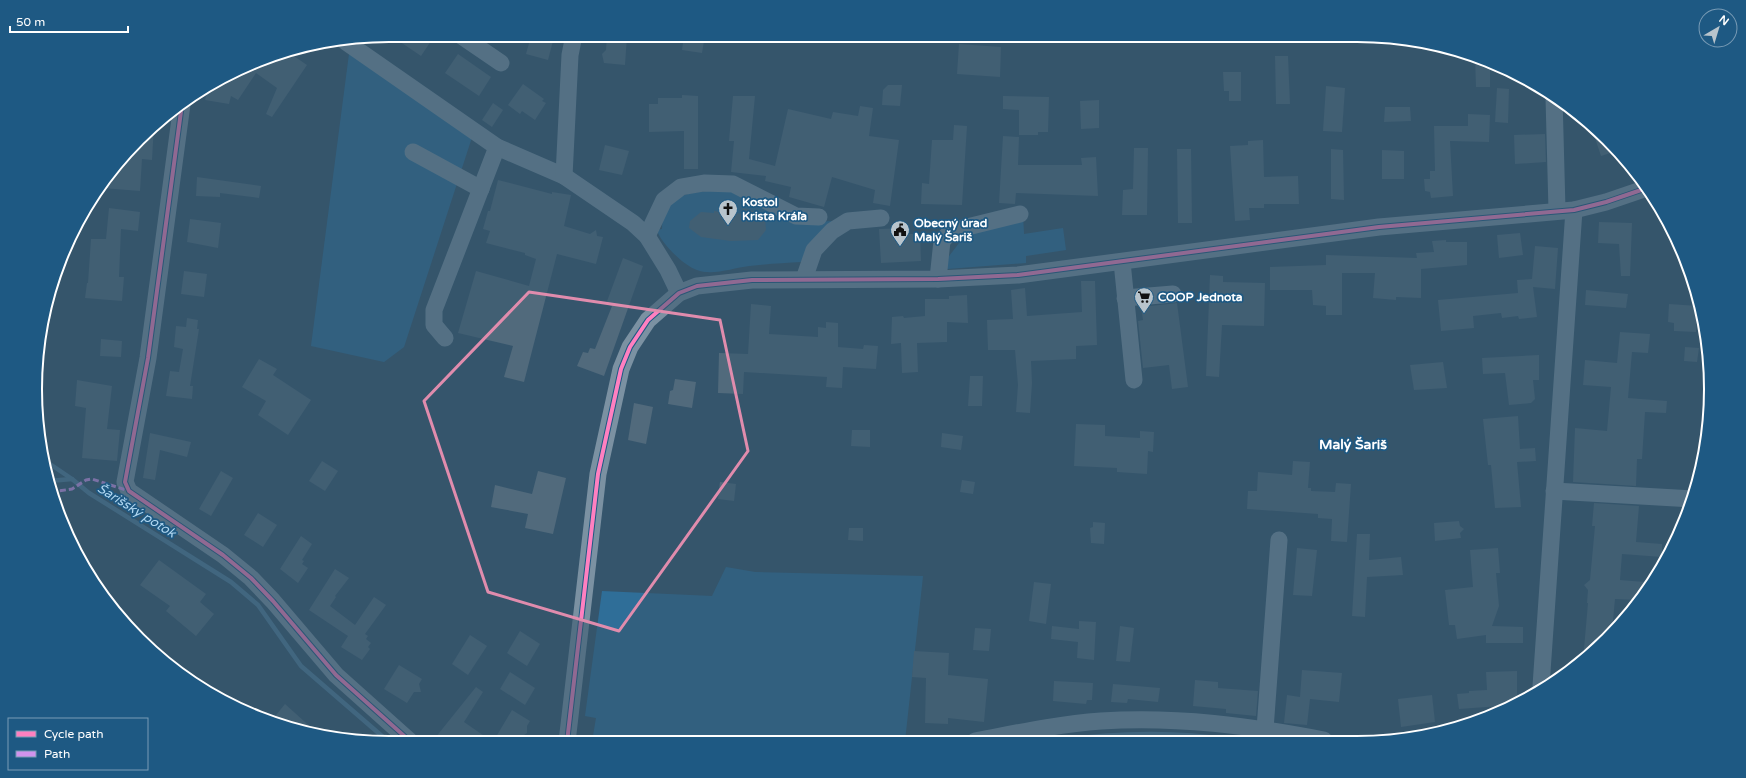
<svg xmlns="http://www.w3.org/2000/svg" width="1746" height="778" viewBox="0 0 1746 778" font-family="'Varela Round',sans-serif">
<style>
.green{fill:#2f6e98}
.lines{fill:none;stroke-linecap:round;stroke-linejoin:round}
.stream{stroke:#517b98;stroke-width:4.5}
.building{fill:#516a7c}
.minor{stroke:#7b91a2;stroke-width:17}
.quiet{stroke:#d193ec;stroke-width:3;stroke-dasharray:6 3;stroke-linecap:butt}
.cycleway-casing{stroke:#1e5983;stroke-width:6}
.cycleway{stroke:#ff80c0;stroke-width:4}
.marked{fill:none;stroke:#e08cad;stroke-width:3;stroke-linejoin:round}
.labels{text-anchor:middle;stroke-width:3.5;stroke-linejoin:round;paint-order:stroke}
.poi-label{font-size:12px;font-weight:bold;fill:#fff;stroke:#1e5983;text-anchor:start}
.water-label{font-size:13px;font-style:italic;fill:#b0d7f1;stroke:#1e5983}
.quarter-label{font-size:14px;font-weight:bold;fill:#fff;stroke:#1e5983}
.rim{fill:none;stroke:#fff;stroke-width:2}
</style>
<rect width="100%" height="100%" fill="#35556c"/>
<g class="green">
<polygon points="349,54 474,131 404,347 384,362 311,346"/>
<path d="M722,190L737,193L793,222L839,221L817,239L801,262C783,263 766,264 749,266C733,268 712,276 697,270C684,266 660,242 657,230L662,229C662,192 693,192 722,190Z"/>
<polygon points="1023,215 1024,234 1063,228 1066,250 1026,256 1026,263 947,269 943,264 963,238 972,232"/>
<polygon points="726,567 755,572 923,576 905,741 592,742 596,718 585,716 602,591 712,596"/>
</g>
<g class="lines">
<g class="stream">
<polyline points="44,460 72,479 89,493 231,582 258,605 301,666 390,743"/>
<polyline points="49,481 72,479"/>
<path d="M1055,741C1112,733 1175,731 1231,740"/>
</g>
</g>
<g class="building">
<polygon points="390,35 435,35 421,56"/>
<polygon points="607,35 627,36 625,65 604,63 602,54 606,50"/>
<polygon points="684,35 705,35 702,53 682,50"/>
<polygon points="531,36 553,41 548,60 526,54"/>
<polygon points="959,44 1001,47 1000,77 957,74"/>
<polygon points="288,52 307,65 272,117 266,114 277,88 256,73 238,100 231,96 229,104 205,100 208,88 212,88 213,82 275,54"/>
<polygon points="458,54 491,77 479,96 445,73"/>
<polygon points="1275,56 1288,56 1290,104 1276,104"/>
<polygon points="1475,56 1490,62 1490,87 1476,87"/>
<polygon points="1223,72 1241,72 1241,101 1229,101 1229,91 1224,91"/>
<polygon points="523,84 544,99 542,101 546,103 535,120 522,111 520,114 508,105"/>
<polygon points="888,85 902,85 900,106 882,105 883,90"/>
<polygon points="1326,86 1345,88 1342,132 1323,131"/>
<polygon points="1497,88 1509,89 1508,123 1495,122"/>
<polygon points="682,95 698,96 698,169 684,169 684,131 649,132 649,104 658,104 658,98 682,98"/>
<polygon points="733,96 755,96 749,159 775,166 788,109 831,119 833,112 858,116 860,106 873,108 869,136 899,140 890,206 873,203 875,190 832,177 824,207 789,197 791,187 765,181 766,176 731,172 734,141 729,141"/>
<polygon points="1003,96 1049,97 1048,132 1038,132 1038,135 1019,135 1019,110 1003,109"/>
<polygon points="1099,100 1099,128 1081,129 1080,101"/>
<polygon points="493,103 503,110 492,127 482,120"/>
<polygon points="1385,107 1410,107 1411,121 1384,122"/>
<polygon points="1468,114 1490,115 1489,142 1450,141 1453,196 1431,198 1430,192 1425,191 1424,179 1430,179 1430,171 1435,171 1434,126 1468,126"/>
<polygon points="1590,123 1591,123 1617,151 1601,156"/>
<polygon points="154,125 152,160 142,159 140,191 102,188"/>
<polygon points="954,125 967,126 962,205 921,204 922,183 929,184 932,140 953,140"/>
<polygon points="1545,134 1546,162 1515,164 1514,135"/>
<polygon points="1003,136 1019,137 1018,165 1082,165 1081,158 1096,157 1098,196 1016,193 1015,204 999,203"/>
<polygon points="1263,140 1264,177 1298,176 1299,204 1264,204 1264,208 1249,208 1250,220 1235,221 1230,146 1248,145 1248,141"/>
<polygon points="605,145 629,151 622,175 599,170"/>
<polygon points="1134,148 1148,148 1147,215 1122,215 1123,190 1133,189"/>
<polygon points="1177,149 1191,149 1192,223 1178,223"/>
<polygon points="1331,149 1343,150 1344,200 1331,199"/>
<polygon points="1382,150 1404,151 1404,179 1382,179"/>
<polygon points="197,177 261,186 259,198 220,193 220,197 196,196"/>
<polygon points="498,180 552,194 552,192 571,195 564,226 590,234 596,230 597,236 603,237 596,264 557,254 524,382 504,377 513,346 458,333 476,271 529,286 536,259 525,255 525,253 486,243 490,231 483,229 488,211 490,211"/>
<polygon points="109,208 140,212 138,231 121,229 119,277 124,277 122,301 85,298 87,283 88,283 91,239 106,239"/>
<polygon points="743,208 760,213 765,218 766,230 758,240 731,241 701,237 689,228 690,221 701,212 714,213 714,211 720,212 720,210 742,214"/>
<polygon points="190,219 221,223 218,248 187,242"/>
<polygon points="1599,222 1632,223 1630,276 1621,276 1619,244 1598,243"/>
<polygon points="908,228 909,234 920,234 921,261 881,263 879,229"/>
<polygon points="1520,233 1523,255 1499,258 1497,235"/>
<polygon points="1446,240 1446,242 1467,242 1467,265 1421,269 1421,298 1396,297 1396,300 1373,298 1375,273 1342,273 1342,315 1326,315 1326,306 1313,305 1312,290 1270,290 1270,267 1326,265 1326,255 1417,258 1416,253 1434,252 1432,241"/>
<polygon points="1535,246 1558,248 1555,289 1533,287 1537,317 1519,319 1518,316 1502,318 1501,313 1473,316 1474,328 1441,331 1438,300 1518,293 1517,280 1532,279"/>
<polygon points="623,258 643,266 604,376 577,366 583,352 588,353 590,348 595,349 612,306 606,304"/>
<polygon points="184,271 207,274 204,297 181,294"/>
<polygon points="1210,275 1223,276 1223,282 1265,283 1264,326 1222,325 1219,377 1206,376"/>
<polygon points="1081,281 1095,281 1097,345 1076,346 1076,359 1031,361 1032,383 1030,413 1016,412 1018,385 1015,350 988,350 987,320 1013,319 1011,290 1025,288 1027,316 1082,312"/>
<polygon points="1586,290 1628,294 1626,308 1585,305"/>
<polygon points="967,295 968,323 947,322 947,342 917,343 918,372 902,373 901,343 891,344 892,317 903,316 904,318 925,316 925,299 949,299 949,296"/>
<polygon points="1177,303 1188,387 1172,389 1169,365 1143,368 1138,321 1143,320 1141,307"/>
<polygon points="751,304 771,306 769,334 818,337 818,327 826,328 826,322 838,323 838,347 863,349 864,345 878,346 876,369 843,367 842,388 826,387 827,377 744,372 743,394 718,393 719,353 748,354"/>
<polygon points="1669,304 1698,306 1696,332 1674,331 1674,323 1668,322"/>
<polygon points="187,318 198,320 197,329 199,329 190,386 193,386 192,399 166,396 170,371 179,372 183,349 174,347 176,326 186,327"/>
<polygon points="1620,332 1650,334 1648,353 1632,352 1628,398 1667,401 1666,413 1645,412 1642,459 1637,459 1636,486 1573,482 1575,428 1607,431 1611,387 1583,385 1585,360 1617,363"/>
<polygon points="101,339 122,341 121,357 100,356"/>
<polygon points="1685,347 1699,348 1697,362 1684,361"/>
<polygon points="1539,355 1539,380 1533,380 1535,399 1531,403 1509,405 1505,373 1483,374 1482,358"/>
<polygon points="259,359 277,369 273,375 311,400 288,435 258,415 266,401 242,387"/>
<polygon points="1443,362 1447,388 1414,390 1410,365"/>
<polygon points="970,376 983,376 982,406 968,406"/>
<polygon points="675,379 696,382 692,408 668,404 670,391 673,390"/>
<polygon points="77,380 112,386 107,429 120,430 117,461 82,458 86,408 75,406"/>
<polygon points="634,403 653,407 646,444 628,440"/>
<polygon points="1518,416 1520,449 1535,448 1536,461 1517,462 1521,507 1495,508 1491,465 1488,465 1483,419"/>
<polygon points="1076,424 1105,425 1105,436 1140,438 1140,431 1154,432 1153,452 1148,451 1147,474 1117,472 1117,468 1074,466"/>
<polygon points="852,430 870,430 870,447 851,446"/>
<polygon points="150,433 191,442 187,457 160,450 155,480 143,478"/>
<polygon points="942,433 963,436 961,450 941,447"/>
<polygon points="322,461 338,471 325,491 309,481"/>
<polygon points="1293,461 1310,462 1308,488 1311,488 1311,491 1335,492 1336,483 1351,484 1347,542 1331,541 1332,519 1318,518 1318,514 1247,509 1248,491 1257,491 1258,472 1292,475"/>
<polygon points="221,471 233,478 211,516 199,509"/>
<polygon points="538,471 566,478 553,534 525,528 528,514 491,507 495,485 532,494"/>
<polygon points="962,480 975,482 973,494 960,492"/>
<polygon points="720,482 736,484 734,501 718,499"/>
<polygon points="1594,503 1639,506 1636,542 1662,544 1662,557 1622,554 1620,580 1645,582 1644,594 1639,600 1615,599 1612,631 1590,655 1583,660 1588,603 1587,603 1588,590 1584,585 1590,580 1595,526 1592,526"/>
<polygon points="258,513 277,525 263,547 244,535"/>
<polygon points="1459,521 1460,526 1464,529 1460,533 1461,538 1435,541 1434,523"/>
<polygon points="1093,522 1105,523 1104,544 1091,543 1090,528 1093,527"/>
<polygon points="849,528 863,528 863,541 848,540"/>
<polygon points="1357,534 1370,534 1369,560 1401,557 1403,575 1367,577 1365,617 1352,616"/>
<polygon points="301,536 312,544 302,560 304,561 302,564 308,568 298,583 280,569"/>
<polygon points="1297,548 1317,550 1312,596 1293,595"/>
<polygon points="1498,548 1500,573 1496,573 1499,606 1492,626 1523,627 1523,643 1486,643 1486,635 1457,639 1455,625 1449,625 1445,590 1473,587 1470,550"/>
<polygon points="159,560 206,594 200,602 214,614 196,636 166,611 170,606 140,585"/>
<polygon points="335,569 349,578 335,596 336,597 330,606 355,625 374,597 386,605 365,634 368,636 366,639 371,643 368,647 370,649 362,660 341,647 348,636 309,610"/>
<polygon points="1034,582 1051,584 1046,624 1029,621"/>
<polygon points="1079,621 1096,622 1094,660 1077,658 1078,642 1051,639 1052,626 1079,629"/>
<polygon points="1120,626 1134,628 1130,662 1116,661"/>
<polygon points="975,628 991,629 989,651 973,650"/>
<polygon points="520,631 540,644 527,666 507,653"/>
<polygon points="470,635 487,646 468,675 452,664"/>
<polygon points="914,651 949,653 948,675 988,679 984,722 948,718 948,724 925,723 926,678 912,677"/>
<polygon points="399,665 422,679 419,684 421,692 414,692 407,703 384,689"/>
<polygon points="1302,670 1342,673 1339,702 1310,699 1307,725 1284,723 1287,695 1300,697"/>
<polygon points="1517,671 1517,701 1500,711 1500,706 1459,709 1457,694 1469,693 1469,691 1487,690 1486,672"/>
<polygon points="510,672 535,688 525,705 500,689"/>
<polygon points="1195,680 1218,682 1218,688 1258,691 1256,716 1226,713 1226,709 1193,706"/>
<polygon points="1054,681 1093,683 1092,700 1087,700 1086,704 1053,701"/>
<polygon points="1113,684 1160,688 1158,702 1128,699 1127,703 1111,702"/>
<polygon points="476,687 483,692 464,722 493,742 512,710 530,721 527,726 527,733 524,735 519,743 431,743"/>
<polygon points="1432,695 1435,722 1401,727 1398,699"/>
<polygon points="285,704 315,731 278,725 272,720"/>
</g>
<g class="lines">
<g class="minor">
<polyline points="460,35 501,63"/>
<polyline points="346,42 497,147 564,176 633,223 647,236 668,270 679,293"/>
<polyline points="1554,97 1557,210"/>
<polyline points="182,104 148,358 125,482 129,491 223,555 251,578 273,601 336,675 412,743"/>
<polyline points="413,152 481,189"/>
<polyline points="564,176 570,55 574,35"/>
<polyline points="647,236 664,200 681,187 704,183 733,184 796,216 819,217"/>
<polyline points="1122,262 1134,380"/>
<polyline points="804,279 814,250 832,231 848,221 881,218"/>
<polyline points="938,279 942,241 951,231 1020,214"/>
<polyline points="1125,298 1173,294"/>
<polyline points="445,338 434,325 434,310 497,147"/>
<polyline points="1554,491 1693,499"/>
<polyline points="1541,686 1574,210"/>
<polyline points="1265,729 1279,540"/>
<path d="M975,741C1017,733 1059,724 1101,721C1177,716 1251,726 1324,740"/>
<polyline points="567,742 598,474 621,369 630,347 648,320 679,293 697,286 752,280 938,279 1018,275 1379,227 1574,210 1606,202 1647,188"/>
</g>
<polyline class="quiet" points="51,492 72,489 86,480 92,479 129,491"/>
<defs>
<g id="cycleway">
<polyline points="182,104 148,358 125,482 129,491 223,555 251,578 273,601 336,675 412,743"/>
<polyline points="567,742 598,474 621,369 630,347 648,320 679,293 697,286 752,280 938,279 1018,275 1379,227 1574,210 1606,202 1647,188"/>
</g>
</defs>
<use href="#cycleway" class="cycleway-casing"/>
<use href="#cycleway" class="cycleway"/>
</g>
<path d="M0 0H1746V778H0ZM529,292L720,320L748,451L619,631L488,592L424,401Z" fill="#35556c" fill-opacity=".55" fill-rule="evenodd"/>
<path class="marked" d="M529,292L720,320L748,451L619,631L488,592L424,401Z"/>
<defs>
<symbol id="church-pin" viewBox="-11 -11 22 30"><path d="M0 17L-7.5 6A9.5 9.5 0 1 1 7.5 6Z" fill="#b8c4cc" stroke="#1e5983"/><path d="M-1.2-6h2.4v3.5h3.3v2.4h-3.3V6h-2.4V-.1h-3.3v-2.4h3.3Z" fill="#111"/></symbol>
<symbol id="civic-pin" viewBox="-11 -11 22 30"><path d="M0 17L-7.5 6A9.5 9.5 0 1 1 7.5 6Z" fill="#b8c4cc" stroke="#1e5983"/><path d="M-.6-6.5H3V-4.5H.6V-3L4-1V1h2V6H-6V1h2V-1L-.6-3ZM-1.2 2.5V6h2.4V2.5Z" fill="#111"/></symbol>
<symbol id="supermarket-pin" viewBox="-11 -11 22 30"><path d="M0 17L-7.5 6A9.5 9.5 0 1 1 7.5 6Z" fill="#b8c4cc" stroke="#1e5983"/><path d="M-6-5.5h2.5l.6 2H6L4.5 2H-2.5L-4.4-4H-6ZM-1.5 3.2a1.3 1.3 0 1 0 .1 0ZM3 3.2a1.3 1.3 0 1 0 .1 0Z" fill="#111"/></symbol>
</defs>
<g fill-rule="evenodd">
<use href="#church-pin" x="717" y="198" width="22" height="30"/>
<use href="#civic-pin" x="889" y="219" width="22" height="30"/>
<use href="#supermarket-pin" x="1133" y="286" width="22" height="30"/>
</g>
<g class="labels">
<g class="poi-label">
<text x="742" y="206">Kostol<tspan x="742" dy="14">Krista Kráľa</tspan></text>
<text x="914" y="227">Obecný úrad<tspan x="914" dy="14">Malý Šariš</tspan></text>
<text x="1158" y="301">COOP Jednota</text>
</g>
<g class="water-label">
<text transform="translate(137 510) rotate(32)" y="5">Šarišský potok</text>
</g>
<g class="quarter-label">
<text x="1353" y="449">Malý Šariš</text>
</g>
</g>
<path d="M0 0H1746V778H0ZM389 42H1357A347 347 0 0 1 1704 389V389A347 347 0 0 1 1357 736H389A347 347 0 0 1 42 389V389A347 347 0 0 1 389 42Z" fill="#1e5983" fill-rule="evenodd"/>
<path class="rim" d="M389 42H1357A347 347 0 0 1 1704 389V389A347 347 0 0 1 1357 736H389A347 347 0 0 1 42 389V389A347 347 0 0 1 389 42Z"/>
<rect x="8" y="718" width="140" height="52" fill="#1e5983" stroke="#789bb5"/>
<rect x="16" y="731" width="20" height="6" fill="#ff80c0" stroke="#789bb5"/>
<text x="44" y="738" font-size="12" fill="#ffffff">Cycle path</text>
<rect x="16" y="751" width="20" height="6" fill="#d193ec" stroke="#789bb5"/>
<text x="44" y="758" font-size="12" fill="#ffffff">Path</text>
<g transform="translate(1718 28) rotate(38)"><circle r="19" fill="#1e5983" stroke="#789bb5"/>
<path d="M0-3L7 15L0 10L-7 15Z" fill="#b8c4cc"/>
<text y="-6" font-size="11" font-weight="bold" text-anchor="middle" fill="#ffffff">N</text>
</g>
<path d="M10 26v6h118v-6" fill="none" stroke="#ffffff" stroke-width="2"/>
<text x="16" y="26" font-size="12" fill="#ffffff" stroke="#1e5983" stroke-width="3" paint-order="stroke">50 m</text>
</svg>
